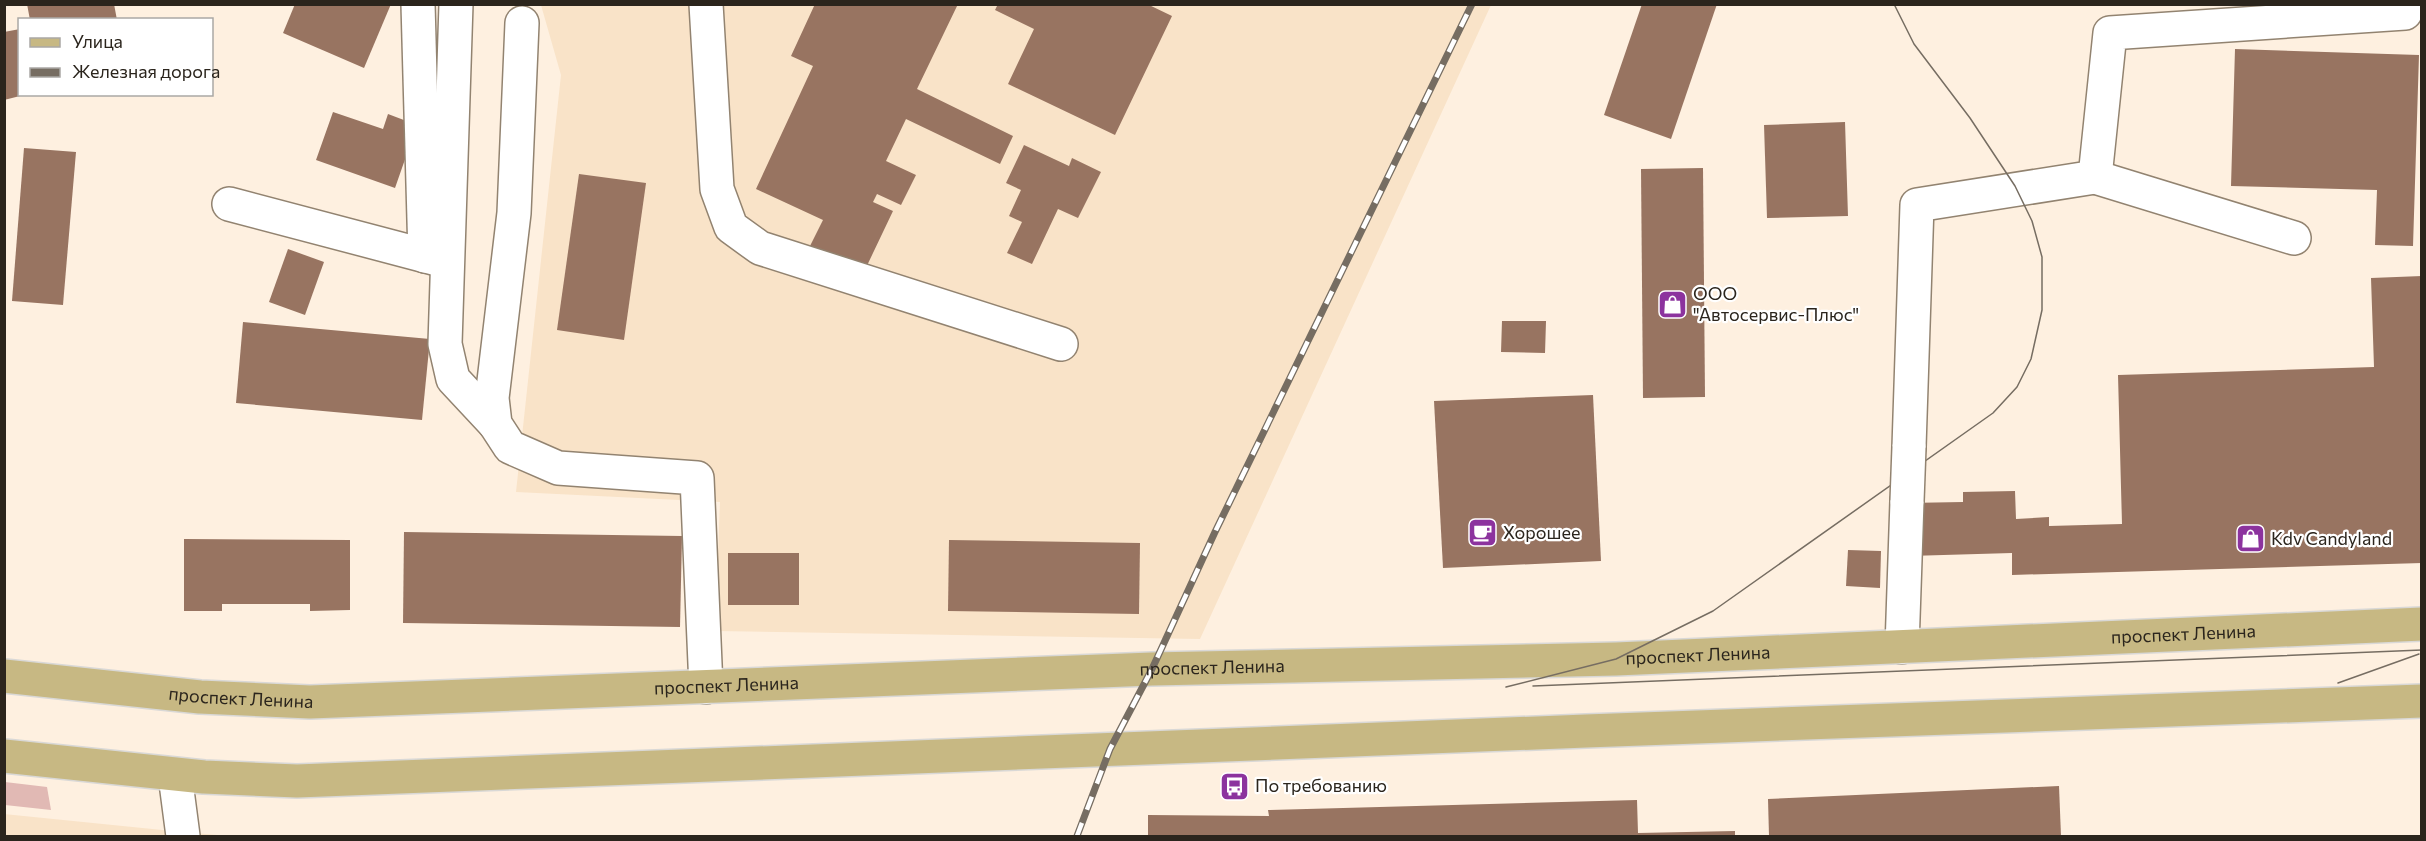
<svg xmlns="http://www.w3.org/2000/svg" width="2426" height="841" viewBox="0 0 2426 841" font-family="Commissioner,sans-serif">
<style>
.built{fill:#f9e3c8}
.green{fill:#e1b9b4}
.building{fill:#987461}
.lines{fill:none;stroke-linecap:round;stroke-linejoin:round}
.minor-casing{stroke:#928370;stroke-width:36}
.major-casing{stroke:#d9d8d6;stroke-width:36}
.minor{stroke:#fff;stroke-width:33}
.major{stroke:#c7b883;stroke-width:33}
.tram{stroke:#766d62;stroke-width:1.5}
.rail-casing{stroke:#766d62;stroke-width:7}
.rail{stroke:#fff;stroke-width:4.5;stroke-dasharray:14;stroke-linecap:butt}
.minor-bridge-casing{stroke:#928370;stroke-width:36;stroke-linecap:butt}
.minor-bridge{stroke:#fff;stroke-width:33}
.labels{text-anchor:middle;stroke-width:4.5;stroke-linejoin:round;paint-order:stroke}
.poi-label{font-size:18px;fill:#2b251d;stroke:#fff;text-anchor:start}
.street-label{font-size:18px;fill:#2b251d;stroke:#fff}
</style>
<rect width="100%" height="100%" fill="#fef0e0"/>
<g class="built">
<polygon points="541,5 1491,5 1200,639 715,631 720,502 516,492 561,75"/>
<polygon points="4,814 182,832 230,836 5,836"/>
</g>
<polygon class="green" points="5,782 47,787 51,810 5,805"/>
<g class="building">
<polygon points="27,4 114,4 117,20 30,20"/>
<polygon points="295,4 391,4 364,68 283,33"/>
<polygon points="815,4 958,4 917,89 1013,136 1000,164 906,119 886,161 916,175 901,205 877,194 873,202 893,211 863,274 809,248 823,220 756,189 813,66 791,56"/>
<polygon points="998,4 1147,4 1172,16 1115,135 1008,84 1034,29 995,10"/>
<polygon points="1642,4 1717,4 1671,139 1604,115"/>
<polygon points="20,29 20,96 4,100 4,32"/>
<polygon points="2235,49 2419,55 2413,246 2375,245 2377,190 2231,186"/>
<polygon points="333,112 383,129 388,114 417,125 395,188 316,160"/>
<polygon points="1845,122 1848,216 1767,218 1764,125"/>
<polygon points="1024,145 1069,166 1072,158 1101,172 1078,218 1058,209 1032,264 1007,253 1022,222 1009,216 1021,190 1006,183"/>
<polygon points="24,148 76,152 63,305 12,301"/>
<polygon points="1703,168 1705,397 1643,398 1641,169"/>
<polygon points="579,174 646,183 624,340 557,330"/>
<polygon points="288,249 324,262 305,315 269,302"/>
<polygon points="2422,276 2422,563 2012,575 2012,553 1909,556 1907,503 1963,502 1963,492 2015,491 2016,519 2049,517 2049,526 2122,524 2118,375 2374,367 2371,278"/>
<polygon points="1502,321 1546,321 1545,353 1501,352"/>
<polygon points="243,322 430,339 422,420 236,403"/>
<polygon points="1593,395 1601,561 1443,568 1434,401"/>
<polygon points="404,532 682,536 680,627 403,623"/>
<polygon points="184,539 350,540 350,610 310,611 310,604 222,604 222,611 184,611"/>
<polygon points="949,540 1140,543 1139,614 948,611"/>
<polygon points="1848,550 1881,551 1880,588 1846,586"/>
<rect x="728" y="553" width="71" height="52"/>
<polygon points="2059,786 2061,836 1769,836 1768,799"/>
<polygon points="1637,800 1638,833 1735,831 1735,836 1148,836 1148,815 1269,816 1268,810"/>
</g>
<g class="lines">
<defs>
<g id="minor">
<polyline points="418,4 425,256"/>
<polyline points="456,4 445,344 453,379 495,424"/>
<polyline points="706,4 717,189 731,227 760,248 1061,344"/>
<polyline points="522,23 514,213 492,398 495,424 510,447 558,468 697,478 706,687"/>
<polyline points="2095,177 2294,238"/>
<polyline points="229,204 445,261"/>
<polyline points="1909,447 1917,205 2095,177 2110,33 2405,13"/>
<polyline points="1902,647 1907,501"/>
<polyline points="175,775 183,836"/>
</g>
<g id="major">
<path id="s1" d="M4,676L200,697L310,702L1152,669L1616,659L2422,624"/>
<polyline points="4,756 204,777 297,781 1586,731 2422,701"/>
</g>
</defs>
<use href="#minor" class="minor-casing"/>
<use href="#major" class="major-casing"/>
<use href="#minor" class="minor"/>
<use href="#major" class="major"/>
<g class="tram">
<polyline points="2338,683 2419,654"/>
<polyline points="1533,686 2422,650"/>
<polyline points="1506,687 1616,659 1713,611 1993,413 2017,387 2031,359 2042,310 2042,257 2032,221 2015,186 1970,118 1914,44 1894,4"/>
</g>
<defs>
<polyline id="rail" points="1077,836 1110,749 1152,669 1215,532 1472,4"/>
</defs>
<use href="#rail" class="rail-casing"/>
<use href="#rail" class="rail"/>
<defs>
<polyline id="minor-bridge" points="1907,501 1909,447"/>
</defs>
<use href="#minor-bridge" class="minor-bridge-casing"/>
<use href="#minor-bridge" class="minor-bridge"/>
</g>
<defs>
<symbol id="shop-square" viewBox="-11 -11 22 22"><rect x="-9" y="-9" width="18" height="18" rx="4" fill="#8c339e" stroke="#fff"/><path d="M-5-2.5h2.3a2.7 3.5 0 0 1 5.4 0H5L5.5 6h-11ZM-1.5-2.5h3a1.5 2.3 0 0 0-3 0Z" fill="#fff"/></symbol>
<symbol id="cafe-square" viewBox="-11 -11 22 22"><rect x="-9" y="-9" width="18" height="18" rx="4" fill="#8c339e" stroke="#fff"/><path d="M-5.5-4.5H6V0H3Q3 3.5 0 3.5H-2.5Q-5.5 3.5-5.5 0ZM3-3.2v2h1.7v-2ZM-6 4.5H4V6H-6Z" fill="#fff"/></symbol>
<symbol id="bus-square" viewBox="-11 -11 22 22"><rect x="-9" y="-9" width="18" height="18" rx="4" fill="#8c339e" stroke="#fff"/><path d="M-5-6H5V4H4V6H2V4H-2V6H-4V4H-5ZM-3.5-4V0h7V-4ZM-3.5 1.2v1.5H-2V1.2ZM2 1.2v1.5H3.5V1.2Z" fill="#fff"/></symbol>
</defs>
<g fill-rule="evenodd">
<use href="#shop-square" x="1656" y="288" width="33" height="33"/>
<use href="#cafe-square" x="1466" y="516" width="33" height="33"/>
<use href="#shop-square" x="2234" y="522" width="33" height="33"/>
<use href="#bus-square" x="1218" y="770" width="33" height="33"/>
</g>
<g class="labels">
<g class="poi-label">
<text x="1693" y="300">ООО<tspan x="1693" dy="21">"Автосервис-Плюс"</tspan></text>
<text x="1503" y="539">Хорошее</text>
<text x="2271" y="545">Kdv Candyland</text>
<text x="1255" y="792">По требованию</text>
</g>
<g class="street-label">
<text dy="6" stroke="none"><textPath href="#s1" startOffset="2182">проспект Ленина</textPath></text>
<text dy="6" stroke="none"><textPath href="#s1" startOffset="1696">проспект Ленина</textPath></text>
<text dy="6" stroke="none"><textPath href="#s1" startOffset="1210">проспект Ленина</textPath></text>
<text dy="6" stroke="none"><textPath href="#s1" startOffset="724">проспект Ленина</textPath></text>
<text dy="6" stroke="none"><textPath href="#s1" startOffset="238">проспект Ленина</textPath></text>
</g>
</g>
<rect width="2426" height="841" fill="none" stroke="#2b251d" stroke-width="12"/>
<rect x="18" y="18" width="195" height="78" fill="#ffffff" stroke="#aaa8a5" stroke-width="1.5"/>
<rect x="30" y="38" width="30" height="9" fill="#c7b883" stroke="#aaa8a5" stroke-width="1.5"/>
<text x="72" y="48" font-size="18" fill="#2b251d">Улица</text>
<rect x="30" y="68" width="30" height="9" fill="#766d62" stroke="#aaa8a5" stroke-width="1.5"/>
<text x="72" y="78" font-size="18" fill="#2b251d">Железная дорога</text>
</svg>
